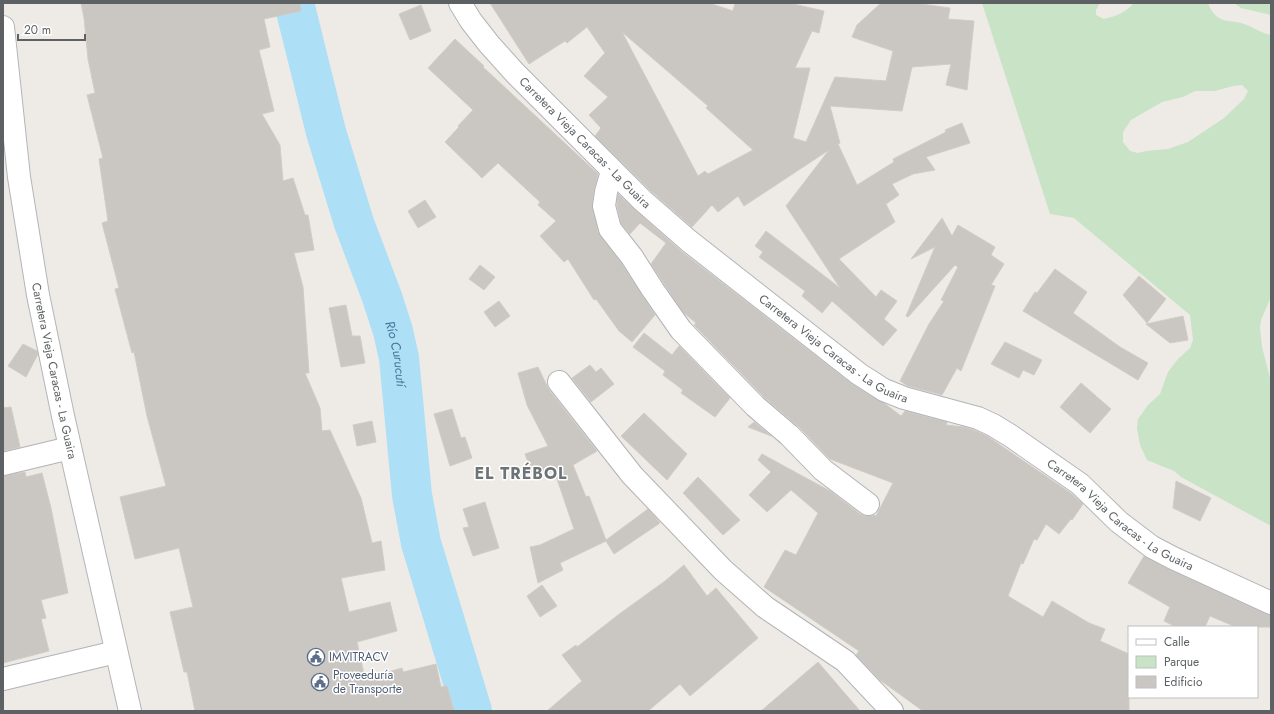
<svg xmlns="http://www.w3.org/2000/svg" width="1274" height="714" viewBox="0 0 1274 714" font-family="Jost,sans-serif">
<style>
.green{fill:#c8e3c5;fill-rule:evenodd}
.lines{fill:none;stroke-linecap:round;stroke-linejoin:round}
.river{stroke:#addff6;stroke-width:40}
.building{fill:#cac6c2;stroke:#d2ccc4;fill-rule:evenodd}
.minor-casing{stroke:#b1b3b6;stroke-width:24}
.secondary-casing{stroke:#b2b5b9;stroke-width:24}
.minor{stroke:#fff;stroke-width:22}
.secondary{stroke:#fff;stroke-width:22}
.labels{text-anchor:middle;stroke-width:3;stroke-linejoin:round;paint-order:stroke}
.street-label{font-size:12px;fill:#5d6164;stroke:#fff}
.service-label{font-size:12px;fill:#4e5e75;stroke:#fff;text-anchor:start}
.water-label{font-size:13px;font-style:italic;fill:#457797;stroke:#fff}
.district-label{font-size:16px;font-weight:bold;letter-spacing:1px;fill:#6e7376;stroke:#fff}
</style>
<rect width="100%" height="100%" fill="#eeebe6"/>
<g class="green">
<path d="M982,3H1100L1096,10V15L1104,19C1116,16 1125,13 1134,3H1208C1210,9 1214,15 1219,18C1225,22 1235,21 1241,23C1252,26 1260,33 1271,35V297L1261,320L1260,328L1262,347L1271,382V526L1181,477L1174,471L1147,460L1140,445L1137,428L1138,419L1148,405L1160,394L1168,372L1178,359L1190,348L1193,340L1190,315L1074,218L1050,214ZM1242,85L1248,91L1244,99L1224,118L1188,142L1168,149L1146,151L1138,153L1130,151L1123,142V132L1131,120L1162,102L1183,97L1195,91H1215L1233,86Z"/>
<polygon points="1234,3 1271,3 1271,15 1241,8"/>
</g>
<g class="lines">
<path class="river" id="s1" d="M294,3L326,132L354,223L382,297L393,331L399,358L412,495L421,543L472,711"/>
</g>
<g class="building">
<polygon points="81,3 300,3 301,11 264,19 270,47 259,50 274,111 262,114 280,145 283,181 293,178 305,215 308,215 314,250 294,253 303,287 309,373 305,373 320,408 322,431 330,430 361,498 372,543 381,541 385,570 341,578 349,612 390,602 397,631 357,642 365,679 402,668 403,672 436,664 441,687 447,686 454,711 195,711 187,672 184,672 170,612 193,607 179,548 135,559 120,497 166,486 147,416 134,352 132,353 115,289 119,288 102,223 108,221 99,159 103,158 87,95 95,93 88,59 84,18"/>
<path d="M490,3H709L733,11L735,3H789L824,11L819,33L812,31L795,68H810L793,138L806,142L835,77L886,81L893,51L852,37L857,25L881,3H914L950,8L948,19L974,21L967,90L946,85L951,64L912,67L902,111L830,106L840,143L838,144L857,185L894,162L893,159L946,132L945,130L962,123L970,143L926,157L935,170L913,174L892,184L899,195L886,204L895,222L839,259L876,297L881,290L897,301L884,319L897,330L883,346L832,301L822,313L802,296L805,291L759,257L763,252L755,246L766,231L840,288L786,206L829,150L744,206L738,196L718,212L712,205L692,227L651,191L595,136L601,128L589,115L608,97L584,76L605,53L587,27L567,43L565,41L529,64ZM622,32L708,106L706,108L753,150L708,174L705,171L698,176Z"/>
<polygon points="421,5 431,31 410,40 399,14"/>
<polygon points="455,39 484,66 483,67 598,174 594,190 592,205 598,232 622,264 655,315 632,342 619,331 596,299 594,300 568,259 564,262 540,236 556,221 538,205 540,202 498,163 482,178 445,142 459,127 458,126 473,110 428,68"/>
<polygon points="618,194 634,209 681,251 852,384 884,403 901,416 905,411 947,422 946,425 964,427 974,430 987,436 1072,494 1083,504 1072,520 1071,519 1059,534 1046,524 1037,540 1034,539 1023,564 1021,563 1008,596 1043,617 1052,601 1089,623 1105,629 1100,641 1129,654 1129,711 923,711 880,680 856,655 859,651 764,587 785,550 796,555 818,513 791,490 767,512 749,495 771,472 758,460 762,454 830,491 860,514 866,516 874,515 876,516 893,483 830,459 798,426 764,397 694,325 696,323 683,312 651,264 666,243 640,223 630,234 621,223 617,205"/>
<polygon points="425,200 436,217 418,228 408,211"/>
<polygon points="942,218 952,236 958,225 995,247 991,255 1004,264 991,285 995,286 961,371 957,368 942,395 908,386 900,381 929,324 944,301 941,300 958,267 955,265 908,317 906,316 935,247 911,259"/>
<polygon points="480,265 495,277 484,290 469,279"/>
<polygon points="1055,269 1087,292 1073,313 1120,347 1148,363 1138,380 1023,311 1035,292 1037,293"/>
<polygon points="1139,276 1166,299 1147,323 1123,295"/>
<polygon points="499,301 510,316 495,327 484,312"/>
<polygon points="346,305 352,336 360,336 365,363 341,367 329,308"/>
<polygon points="1183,316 1188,340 1170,343 1146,324"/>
<polygon points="644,333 672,355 679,346 730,398 715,417 681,393 683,390 663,375 665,371 633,347"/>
<polygon points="1005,342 1042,360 1034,375 1023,370 1019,378 991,364"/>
<polygon points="23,344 37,351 38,354 26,377 8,366"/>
<polygon points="590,365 596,372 601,368 614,384 591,402 572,378"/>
<polygon points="538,367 549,390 597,451 573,465 586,497 589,496 606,540 648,509 660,523 614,554 606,541 560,563 563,570 538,583 530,547 540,545 574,529 554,470 546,473 545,471 533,475 525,454 548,446 527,405 518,373"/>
<polygon points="1081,383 1111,409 1090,433 1060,407"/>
<polygon points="11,407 20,447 3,451 3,408"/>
<polygon points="452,409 461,438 465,437 472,458 450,466 434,414"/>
<polygon points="644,413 687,454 667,480 621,436"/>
<polygon points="372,421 376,442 357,446 353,425"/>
<polygon points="754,422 771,436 748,427"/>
<polygon points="25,472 26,477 42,473 51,508 68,593 41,600 46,618 41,619 49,651 3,663 3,476"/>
<polygon points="698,477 740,520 723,535 683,493"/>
<polygon points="1176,481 1211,498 1200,521 1173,508"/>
<polygon points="485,502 499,548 473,556 463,528 469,527 463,509"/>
<polygon points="1144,556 1168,569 1266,614 1271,615 1271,627 1236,627 1210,616 1205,627 1176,627 1164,621 1170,607 1128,583"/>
<polygon points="684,565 707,596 716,588 758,638 690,696 680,684 648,711 547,711 582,681 562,655 576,645 577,647 618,615 665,581"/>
<polygon points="542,585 557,606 540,617 527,596"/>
<polygon points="818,662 860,711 761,711"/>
</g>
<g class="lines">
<defs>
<g id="minor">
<polyline points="609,167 612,171 606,192 604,206 610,229 632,257 653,290 681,330 755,406 789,435 823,470 868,504"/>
<polyline points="559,382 632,475 723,570 765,607 845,661 892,711"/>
<polyline points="3,464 70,448"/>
<polyline points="3,679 116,652"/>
</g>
<g id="secondary">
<path id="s2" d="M460,3L471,21L489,44L515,73L642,200L689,241L859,374L884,390L904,398L978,418L993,425L1011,436L1080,484L1119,522L1152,547L1173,558L1271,603"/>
<path id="s3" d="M3,27L19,177L38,295L63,416L130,711"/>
</g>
</defs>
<use href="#minor" class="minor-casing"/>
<use href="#secondary" class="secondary-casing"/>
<use href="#minor" class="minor"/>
<use href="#secondary" class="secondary"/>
</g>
<defs>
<symbol id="civic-ring" viewBox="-11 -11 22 22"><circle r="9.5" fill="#fff" stroke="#5c6f8a" stroke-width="1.5"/><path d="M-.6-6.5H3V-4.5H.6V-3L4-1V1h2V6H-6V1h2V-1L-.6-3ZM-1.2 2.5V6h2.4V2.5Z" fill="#5c6f8a"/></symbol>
</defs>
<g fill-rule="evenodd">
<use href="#civic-ring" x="306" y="647" width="20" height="20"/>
<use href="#civic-ring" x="310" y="672" width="20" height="20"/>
</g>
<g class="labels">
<g class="street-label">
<text dy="4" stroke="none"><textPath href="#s2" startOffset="188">Carretera Vieja Caracas - La Guaira</textPath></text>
<text dy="4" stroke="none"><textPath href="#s2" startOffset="512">Carretera Vieja Caracas - La Guaira</textPath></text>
<text dy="4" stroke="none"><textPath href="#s3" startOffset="348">Carretera Vieja Caracas - La Guaira</textPath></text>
<text dy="4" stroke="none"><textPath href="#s2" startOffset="848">Carretera Vieja Caracas - La Guaira</textPath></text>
</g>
<g class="service-label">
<text x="329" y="661">IMVITRACV</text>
<text x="333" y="679">Proveeduría<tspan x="333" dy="14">de Transporte</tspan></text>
</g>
<g class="water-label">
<text dy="5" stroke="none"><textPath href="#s1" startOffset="366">Río Curucutí</textPath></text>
</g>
<g class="district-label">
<text x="521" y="479">EL TRÉBOL</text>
</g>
</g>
<rect width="1274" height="714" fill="none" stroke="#5d6164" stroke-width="8"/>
<rect x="1128" y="626" width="130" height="72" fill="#ffffff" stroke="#bec0c1"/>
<rect x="1136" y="639" width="20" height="6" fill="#ffffff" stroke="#bec0c1"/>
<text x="1164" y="646" font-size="12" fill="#5d6164">Calle</text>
<rect x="1136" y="656" width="20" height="12" fill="#c8e3c5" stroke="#bec0c1"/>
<text x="1164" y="666" font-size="12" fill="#5d6164">Parque</text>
<rect x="1136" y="676" width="20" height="12" fill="#cac6c2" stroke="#bec0c1"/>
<text x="1164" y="686" font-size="12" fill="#5d6164">Edificio</text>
<path d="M18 34v6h67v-6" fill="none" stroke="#5d6164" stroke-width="2"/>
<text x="24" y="34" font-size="12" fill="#5d6164" stroke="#ffffff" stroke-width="3" paint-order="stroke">20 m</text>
</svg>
